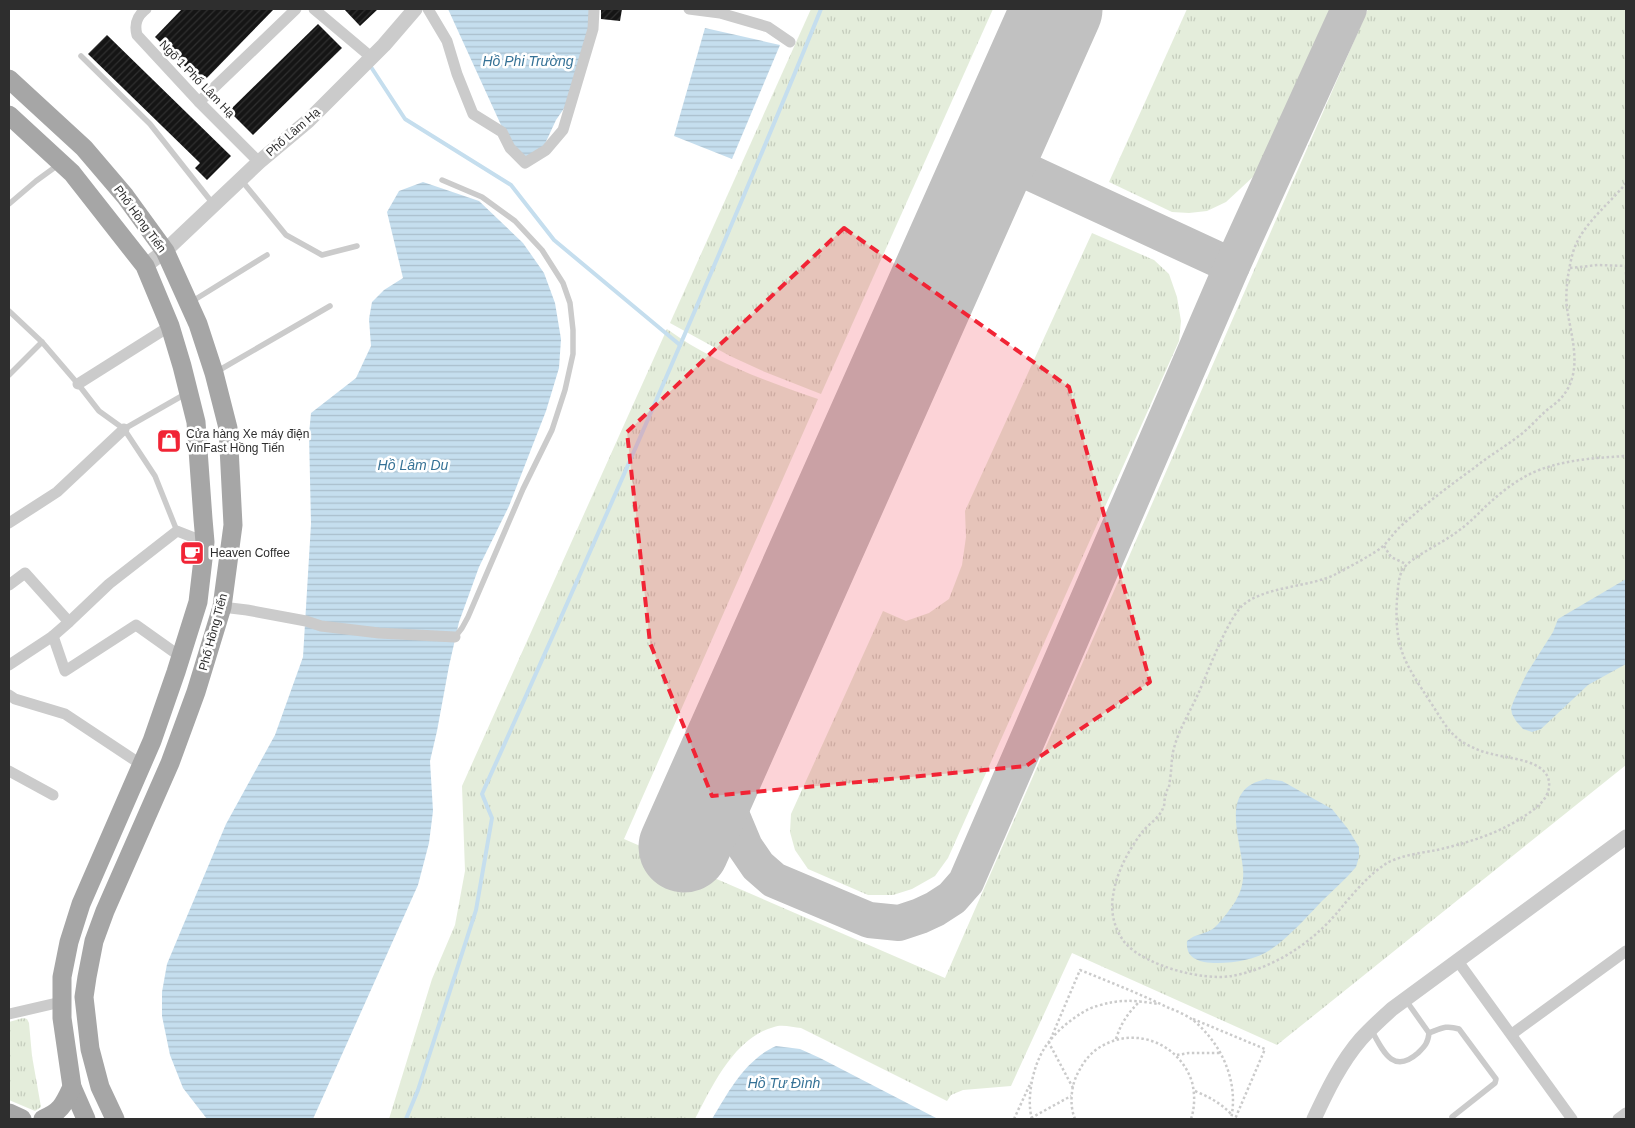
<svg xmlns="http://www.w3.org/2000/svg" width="1635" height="1128" viewBox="0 0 1635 1128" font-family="Helvetica,sans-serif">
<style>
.grass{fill:url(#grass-tufts)}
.water{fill:url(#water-rules)}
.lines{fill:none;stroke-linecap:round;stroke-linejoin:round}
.stream{stroke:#c5deee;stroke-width:4}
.taxiway{stroke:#c1c1c1;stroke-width:36}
.runway{stroke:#c1c1c1;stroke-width:91}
.building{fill:url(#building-hatch)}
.path{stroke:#cbcbcb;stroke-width:2.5;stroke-dasharray:2.5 2.5;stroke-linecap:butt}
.service{stroke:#cbcbcb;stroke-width:5.5}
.minor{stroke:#cbcbcb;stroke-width:11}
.tertiary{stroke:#cbcbcb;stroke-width:15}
.primary{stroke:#a6a6a6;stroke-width:19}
.marked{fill:#f12435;fill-opacity:0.2;stroke:#f12435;stroke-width:4;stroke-dasharray:10 6;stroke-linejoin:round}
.labels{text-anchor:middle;stroke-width:5;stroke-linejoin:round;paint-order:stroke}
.street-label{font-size:12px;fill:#2e2e2e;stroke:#fff}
.poi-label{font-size:12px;fill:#2e2e2e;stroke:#fff;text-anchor:start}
.water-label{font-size:14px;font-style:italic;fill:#367296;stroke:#fff}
</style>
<defs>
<pattern id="grass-tufts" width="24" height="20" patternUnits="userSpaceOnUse" patternTransform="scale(1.25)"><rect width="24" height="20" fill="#e4eddb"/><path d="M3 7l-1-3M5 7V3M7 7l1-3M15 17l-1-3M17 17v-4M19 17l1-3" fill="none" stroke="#c4ccbc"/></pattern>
<pattern id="water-rules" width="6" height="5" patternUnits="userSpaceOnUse" patternTransform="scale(1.25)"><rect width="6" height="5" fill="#c5deee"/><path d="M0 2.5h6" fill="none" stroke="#aabfcc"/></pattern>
<pattern id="building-hatch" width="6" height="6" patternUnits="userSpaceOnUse" patternTransform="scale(1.25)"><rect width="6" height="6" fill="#151515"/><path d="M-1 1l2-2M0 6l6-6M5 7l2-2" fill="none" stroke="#2f2f2f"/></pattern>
</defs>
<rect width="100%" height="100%" fill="#fff"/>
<g class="grass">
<polygon points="811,9 993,9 821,394 765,372 730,356 670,323"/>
<polygon points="1187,9 1330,9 1268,153 1254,176 1226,202 1207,211 1189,213 1172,212 1109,182"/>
<path d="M1368,9H1626V765L1277,1045L1072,953L1011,1086L963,1090L951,1095L947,1101L801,1028C793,1027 781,1024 774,1027C735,1037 712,1086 695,1119H389L432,979L455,925L465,871L462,786L667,329C712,362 766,381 818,399L624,839L945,978Z"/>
<polygon points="1092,233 1154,260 1169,274 1177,297 1181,321 1179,341 948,858 935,876 912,889 893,895 868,895 808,869 795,850 790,832 791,814 883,611 906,621 929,613 949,599 962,565 966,537 965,511"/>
<polygon points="23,1018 27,1019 29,1023 32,1056 41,1107 35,1111 9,1100 9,1022"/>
</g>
<g class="water">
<polygon points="448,9 593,9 593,23 565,107 556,120 544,146 527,158 511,147"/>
<polygon points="705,28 780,45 732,159 674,136"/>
<polygon points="423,182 479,201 523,243 544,273 555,303 561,339 559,368 546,411 509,506 479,567 459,622 449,666 437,731 430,761 433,811 429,843 418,885 313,1119 207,1119 183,1088 170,1055 162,1016 162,992 167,964 182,928 226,824 275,735 303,657 311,524 309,434 311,413 356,378 371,346 369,319 372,302 384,290 403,278 387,212 399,191"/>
<polygon points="1626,579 1626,664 1588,685 1541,729 1532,732 1523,729 1516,721 1512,714 1511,708 1514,700 1527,673 1553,632 1558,619"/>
<path d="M1267,779L1282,781L1332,809L1348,829L1359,847V857L1356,867C1345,880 1332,891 1321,902C1305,919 1289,937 1270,950C1254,961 1223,965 1204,962C1192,959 1186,954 1187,941C1196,933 1205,935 1214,928C1218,925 1235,904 1237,898C1242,890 1244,878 1243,869C1240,835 1219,788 1267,779Z"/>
<path d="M776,1046L800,1049L820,1058L938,1119H712C729,1091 745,1060 776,1046Z"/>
</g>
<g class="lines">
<g class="stream">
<polyline points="371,67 405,119 511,185 554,240 680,345"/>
<path d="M406,1119L418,1090L476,910L492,818L482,794C599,534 714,273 821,9"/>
</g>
<g class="taxiway">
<polyline points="992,155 1232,266"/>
<polyline points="730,744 728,793 732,816 745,847 758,866 774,880 869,920 899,923 920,916 935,909 952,898 966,882 1232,266 1349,9"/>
</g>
<polyline class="runway" points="684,847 1057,9"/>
</g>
<g class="building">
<polygon points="182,9 274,9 202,83 155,37"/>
<polygon points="344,9 378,9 360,26"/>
<polygon points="601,9 622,9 620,21 601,19"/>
<polygon points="318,24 342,48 253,135 229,111"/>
<polygon points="107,35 231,156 207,180 195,168 200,163 88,54"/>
</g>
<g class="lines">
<g class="path">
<path d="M1626,183C1608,206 1579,226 1572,256C1568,272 1565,292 1567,308C1571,337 1584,371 1562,397C1558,402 1552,406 1547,410C1539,417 1532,425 1524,432C1508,445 1490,455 1474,468C1449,486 1424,505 1401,526C1394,532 1388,542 1381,548C1370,556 1349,567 1336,574C1309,588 1260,586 1240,608C1225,626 1209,669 1199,692C1191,710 1179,729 1174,748C1171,758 1172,768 1170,779C1168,797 1169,780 1165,798C1164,801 1165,805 1163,808C1160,817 1149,824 1143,831C1129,849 1116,873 1113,896C1110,913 1115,931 1126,944C1147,966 1202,981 1232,976C1273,968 1309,945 1336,914C1351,896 1368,875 1387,863C1402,855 1421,853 1437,850C1467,843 1497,834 1523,817C1534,810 1548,800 1549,787C1552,760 1510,759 1492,754C1482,752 1473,748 1464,743C1448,733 1441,718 1431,703C1405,663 1394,649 1397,599C1398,590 1398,577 1403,569C1410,558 1442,543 1454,534C1466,526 1475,517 1485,507C1497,496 1511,484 1526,476C1556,460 1593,458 1626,456"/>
<polyline points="1626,267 1626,276"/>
<polyline points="1570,268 1598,265 1626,266"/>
<polyline points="1384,546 1391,557 1406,564"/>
<polyline points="1193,1019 1265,1049 1235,1119"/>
<path d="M1116,1039C1121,1023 1128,1013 1140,1001"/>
<polyline points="1177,1055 1189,1053 1220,1053"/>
<path d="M1073,1088L1049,1043L1080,970C1110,982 1140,994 1169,1008C1177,1011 1186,1015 1193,1020C1222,1044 1239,1082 1231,1119"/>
<path d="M1195,1091C1209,1097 1221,1103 1232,1115"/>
<polyline points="1031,1118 1071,1096"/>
<polyline points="1014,1119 1031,1082"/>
<path d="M1032,1119C1026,1099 1033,1066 1044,1049C1053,1033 1079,1011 1097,1006C1120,999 1134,1000 1158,1004"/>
<path d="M1075,1119C1069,1105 1071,1084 1079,1071C1084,1061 1092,1051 1102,1046C1136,1026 1180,1044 1192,1082C1195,1094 1195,1107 1191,1119"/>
</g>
<g class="service">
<polyline points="81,56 150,124 214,205"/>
<polyline points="442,180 482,197 515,221 542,250 563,283 570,303 573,330 573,354 565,390 552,430 523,489 468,617 462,628 455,637"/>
<polyline points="242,181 286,235 322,255 357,246"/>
<polyline points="9,204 36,181 58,165"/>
<polyline points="191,302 267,255"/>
<polyline points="9,311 42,342 78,384 99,411 124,429 155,476 177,531"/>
<polyline points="216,372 330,306"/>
<polyline points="9,375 42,342"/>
<polyline points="124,429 187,393"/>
<path d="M1372,1031C1383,1051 1393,1075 1418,1053C1425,1046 1428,1043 1429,1033L1405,999"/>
<path d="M1429,1033C1442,1028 1446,1025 1459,1029L1496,1079L1495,1083L1452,1117"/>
</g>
<g class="minor">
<path d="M146,9C137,16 134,24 137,35L199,102L259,162"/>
<polyline points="314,9 371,57"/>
<polyline points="428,9 447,41 457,74 473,114 502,132 510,148 525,163 546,150 563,130 593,29 594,9"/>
<polyline points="689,9 720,13 768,27 790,42"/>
<polyline points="199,102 296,9"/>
<polyline points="78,384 170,326"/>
<polyline points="9,523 57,492 124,429"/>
<polyline points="9,585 25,573 69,622"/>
<polyline points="222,607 247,610 306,621 321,626 379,633 455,637"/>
<polyline points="53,636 65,671 136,625 181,657"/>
<polyline points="9,665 53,636 69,622 109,584 177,531 205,542"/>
<polyline points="9,695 15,699 65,714 142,765"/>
<polyline points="9,771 53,795"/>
<polyline points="1457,960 1572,1119"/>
<polyline points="9,1014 61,1002"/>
<polyline points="1512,1034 1626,951"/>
<polyline points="1618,1119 1626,1113"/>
</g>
<g class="tertiary">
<polyline points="145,266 165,251 259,162 308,121 384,45 415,9"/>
<path d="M1314,1119C1327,1091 1341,1062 1361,1039C1371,1028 1382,1018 1392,1009L1626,837"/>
</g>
<g class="primary">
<polyline points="9,79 84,148 125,196 165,251 198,324 214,373 228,428 233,525 222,607 196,692 170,763 105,911 94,941 87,977 84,997 90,1049 100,1087 115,1119"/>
<polyline points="9,115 72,173 145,266 170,326 182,366 196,422 203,519 205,542 198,602 176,672 152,741 81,904 69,942 62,977 62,1018 72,1087 86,1119"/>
<polyline points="9,1113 22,1119"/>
<path d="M43,1119C61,1112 64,1104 72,1087"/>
</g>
</g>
<path class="marked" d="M844,228L1069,387L1150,682L1026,766L712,796L650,643L627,432Z"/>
<defs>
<symbol id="shop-square" viewBox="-11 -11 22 22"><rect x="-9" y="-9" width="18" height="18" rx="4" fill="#f12435" stroke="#fff"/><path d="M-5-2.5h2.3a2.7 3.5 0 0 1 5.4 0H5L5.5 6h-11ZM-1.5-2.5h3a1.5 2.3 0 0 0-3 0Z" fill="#fff"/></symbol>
<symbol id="cafe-square" viewBox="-11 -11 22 22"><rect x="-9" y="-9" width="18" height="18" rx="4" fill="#f12435" stroke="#fff"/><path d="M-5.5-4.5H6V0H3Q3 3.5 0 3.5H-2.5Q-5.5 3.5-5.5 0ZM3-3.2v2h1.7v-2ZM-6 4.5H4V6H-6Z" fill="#fff"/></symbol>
</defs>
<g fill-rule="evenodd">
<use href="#shop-square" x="155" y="427" width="28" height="28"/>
<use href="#cafe-square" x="178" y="539" width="28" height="28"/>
</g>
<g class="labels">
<g class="street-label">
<text transform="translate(197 79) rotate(46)" y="4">Ngõ 1 Phố Lâm Hạ</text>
<text transform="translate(293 132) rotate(-41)" y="4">Phố Lâm Hạ</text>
<text transform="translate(140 219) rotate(54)" y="4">Phố Hồng Tiến</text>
<text transform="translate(213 632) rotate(-75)" y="4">Phố Hồng Tiến</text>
</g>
<g class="poi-label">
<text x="186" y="438">Cửa hàng Xe máy điện<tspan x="186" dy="14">VinFast Hồng Tiến</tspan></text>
<text x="210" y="557">Heaven Coffee</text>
</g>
<g class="water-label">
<text x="528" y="66">Hồ Phi Trường</text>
<text x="413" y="470">Hồ Lâm Du</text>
<text x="784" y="1088">Hồ Tư Đình</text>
</g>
</g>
<rect width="1635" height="1128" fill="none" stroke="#2e2e2e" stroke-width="20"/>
</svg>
